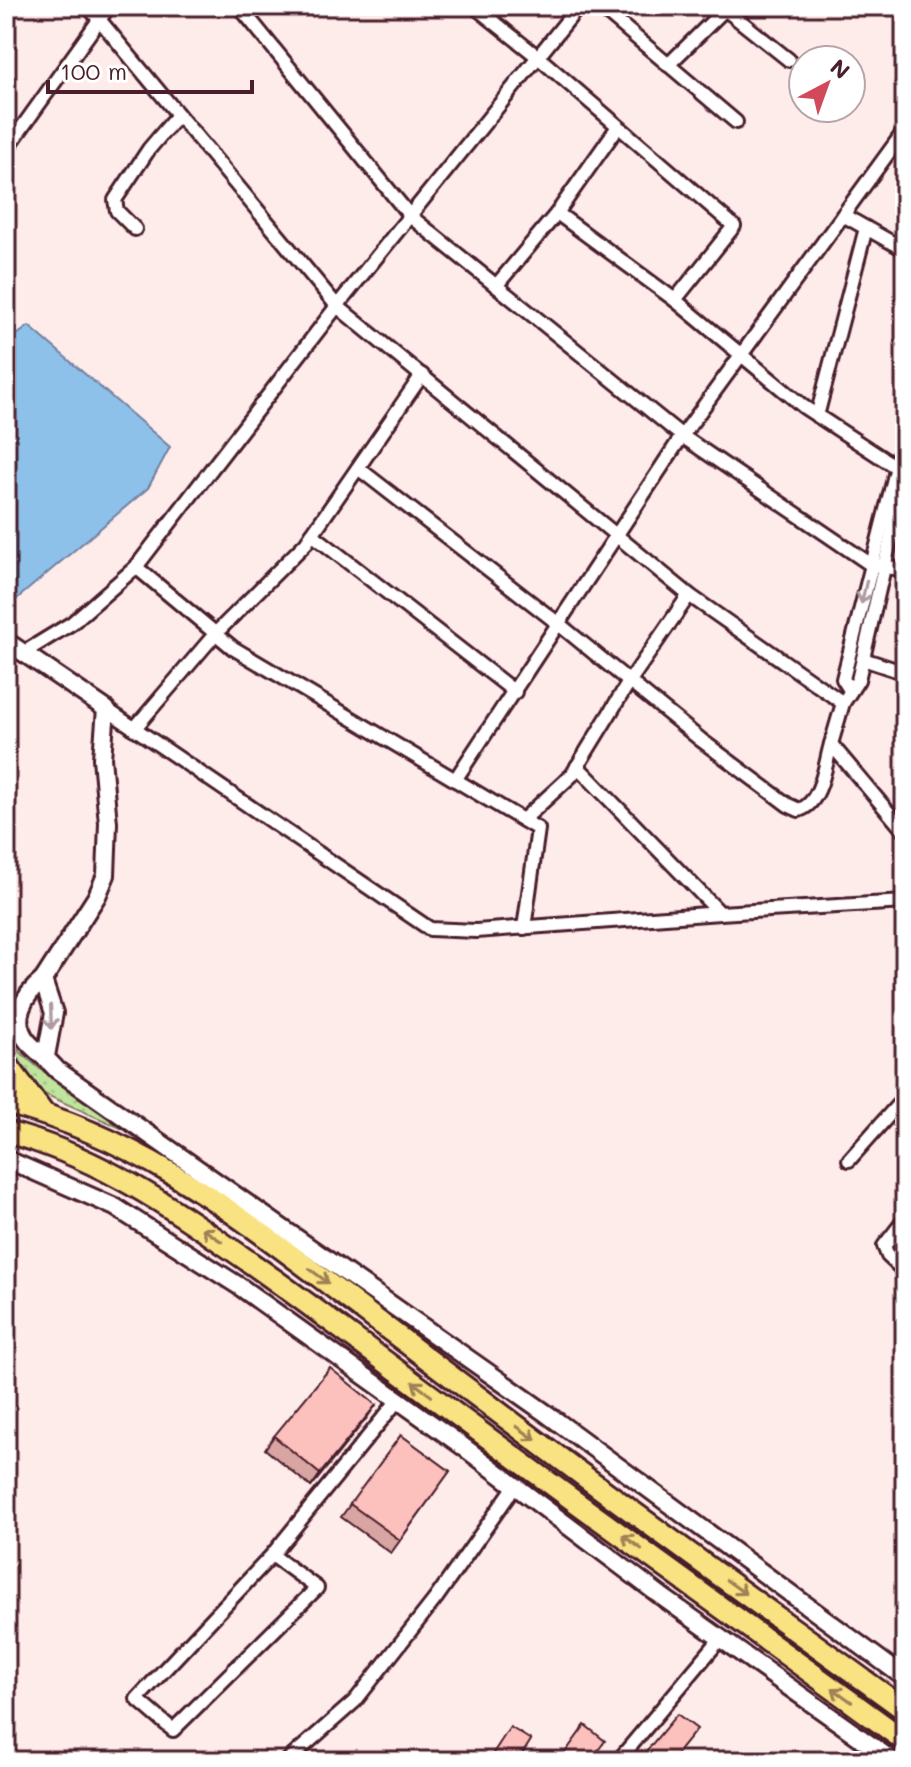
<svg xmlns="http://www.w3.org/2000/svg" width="911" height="1767" viewBox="0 0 911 1767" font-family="Mali,sans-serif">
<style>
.grass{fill:url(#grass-dots);stroke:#858264;stroke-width:2}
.water{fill:#8dc1ea;stroke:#72809e;stroke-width:2}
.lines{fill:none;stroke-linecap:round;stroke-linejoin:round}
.minor-casing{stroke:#4a1f2b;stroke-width:18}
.tertiary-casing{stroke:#4a1f2b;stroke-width:22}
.trunk-casing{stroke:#4a1f2b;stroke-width:26}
.minor{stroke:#fff;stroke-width:12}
.tertiary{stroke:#fff;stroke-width:16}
.trunk{stroke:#f8e281;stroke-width:20}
.wall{fill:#d9a5a3;stroke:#4a1f2b;stroke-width:2}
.shaded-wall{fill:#b08684;stroke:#4a1f2b;stroke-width:2}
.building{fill:#fcc0bd;stroke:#4a1f2b;stroke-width:2}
.oneway{stroke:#ae9aa0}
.oneway2{stroke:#a18056}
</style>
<defs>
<pattern id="grass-dots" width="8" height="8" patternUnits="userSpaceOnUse" patternTransform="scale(2)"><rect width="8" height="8" fill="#c0e49e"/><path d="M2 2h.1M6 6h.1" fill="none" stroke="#a6c388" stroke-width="1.8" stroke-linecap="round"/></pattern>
</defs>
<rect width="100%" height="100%" fill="#feeceb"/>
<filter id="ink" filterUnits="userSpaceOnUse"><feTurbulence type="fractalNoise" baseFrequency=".0125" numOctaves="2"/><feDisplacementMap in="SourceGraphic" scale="16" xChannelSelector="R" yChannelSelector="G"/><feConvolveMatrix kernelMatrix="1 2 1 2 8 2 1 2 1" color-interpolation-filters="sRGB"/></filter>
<g filter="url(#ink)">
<polygon class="grass" points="6,1040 40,1069 122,1124 121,1128 42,1093 6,1055"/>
<polygon class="water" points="29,326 170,447 148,488 12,603 6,602 6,343"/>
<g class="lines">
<defs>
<g id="minor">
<polyline points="88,6 337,306 689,595 843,703"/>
<polyline points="239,6 410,216 682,436 455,780"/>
<polyline points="474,6 538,57 734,226 675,300"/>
<polyline points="599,6 736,122"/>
<polyline points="668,65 725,9 789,60"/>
<polyline points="905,130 682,436 870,564 905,570"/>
<polyline points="6,150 109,6"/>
<polyline points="557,213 675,300 804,407 905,473"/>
<polyline points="843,215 905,250"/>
<polyline points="135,229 117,211 115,200 149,149 178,115"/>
<polyline points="496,286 557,213 617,128"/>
<polyline points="817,416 866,228"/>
<path d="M358,468L560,625L701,740L788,805L799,810C822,803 825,764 831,744"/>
<polyline points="905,477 858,680 843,703 831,744 905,832"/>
<polyline points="312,534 515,692"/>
<polyline points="136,567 233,648 538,829 524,928"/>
<polyline points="23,653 72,623 136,567 337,306 579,6"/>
<polyline points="863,659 905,673"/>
<polyline points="850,690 843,679 905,435"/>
<polyline points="106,709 430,929 476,931 720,913 905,902"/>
<polyline points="134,729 216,633 306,543 422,375"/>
<polyline points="577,766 720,913"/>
<polyline points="523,820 572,775 629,682 689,595"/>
<polyline points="849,1160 905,1097"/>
<polyline points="905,1219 884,1246 888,1256 905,1272"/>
<polyline points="272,1555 137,1699 173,1730 317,1588 272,1555 398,1400"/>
<polyline points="287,1761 355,1701 436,1598 515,1486"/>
<polyline points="618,1761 721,1638"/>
</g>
<g id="tertiary">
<polyline points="6,641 106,709 102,758 108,823 106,875 97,896 43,980"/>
<path d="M46,1056L54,1013L43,980C24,995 9,1020 28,1042C37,1052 48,1059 57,1070L547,1414L905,1678"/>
<polyline points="6,1159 115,1207 239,1286 461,1445 661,1596 893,1761"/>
</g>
<g id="trunk">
<polyline points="6,1063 43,1113"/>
<path d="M6,1103C130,1135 221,1202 321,1278C376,1320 430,1361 485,1402C623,1507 765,1608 905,1710"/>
<path d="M6,1132C87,1153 157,1197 225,1245C300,1296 371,1352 445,1406C597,1519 752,1629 905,1741"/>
</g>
</defs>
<use href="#minor" class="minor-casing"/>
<use href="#tertiary" class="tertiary-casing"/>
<use href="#trunk" class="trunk-casing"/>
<use href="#minor" class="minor"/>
<use href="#tertiary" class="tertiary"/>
<use href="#trunk" class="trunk"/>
</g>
<g class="wall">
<polygon points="376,1405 311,1487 265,1449 274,1436"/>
<polygon points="401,1435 450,1471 391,1553 341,1517"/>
</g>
<polygon class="shaded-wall" points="376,1405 367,1418 311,1487 320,1474"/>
<g class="building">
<polygon points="330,1368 376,1405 320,1474 274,1436"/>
<polygon points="401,1435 450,1471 400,1540 350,1504"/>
<polygon points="677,1714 697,1729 671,1761 638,1761"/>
<polygon points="585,1725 605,1741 590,1761 559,1761"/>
<polygon points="510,1727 531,1740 518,1761 488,1761"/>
</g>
<defs><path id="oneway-shaft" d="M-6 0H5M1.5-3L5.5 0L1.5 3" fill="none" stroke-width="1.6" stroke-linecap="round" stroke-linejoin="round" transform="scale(2)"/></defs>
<g class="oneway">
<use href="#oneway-shaft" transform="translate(864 592) rotate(103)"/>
<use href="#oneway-shaft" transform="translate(51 1017) rotate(88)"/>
</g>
<g class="oneway2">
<use href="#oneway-shaft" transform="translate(212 1235) rotate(-145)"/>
<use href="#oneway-shaft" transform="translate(319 1276) rotate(37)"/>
<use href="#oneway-shaft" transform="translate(422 1389) rotate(-143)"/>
<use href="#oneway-shaft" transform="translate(526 1433) rotate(36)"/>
<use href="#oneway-shaft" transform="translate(632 1542) rotate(-144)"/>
<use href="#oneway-shaft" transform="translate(736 1587) rotate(36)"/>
<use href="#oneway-shaft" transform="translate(842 1695) rotate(-144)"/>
</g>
</g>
<rect width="911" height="1767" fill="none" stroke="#fff" stroke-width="32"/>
<rect x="16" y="16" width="879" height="1735" fill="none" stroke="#4a1f2b" stroke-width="3" filter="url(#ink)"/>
<g transform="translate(827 84) rotate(41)"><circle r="38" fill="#ffffff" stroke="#b7a5aa" stroke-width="2"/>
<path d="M0-6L14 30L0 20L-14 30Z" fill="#d1495b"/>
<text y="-12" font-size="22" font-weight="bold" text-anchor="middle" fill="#4a1f2b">N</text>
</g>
<path d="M48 80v12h204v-12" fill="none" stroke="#4a1f2b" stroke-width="4"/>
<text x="60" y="80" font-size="24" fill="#4a1f2b" stroke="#ffffff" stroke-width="6" paint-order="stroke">100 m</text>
</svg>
